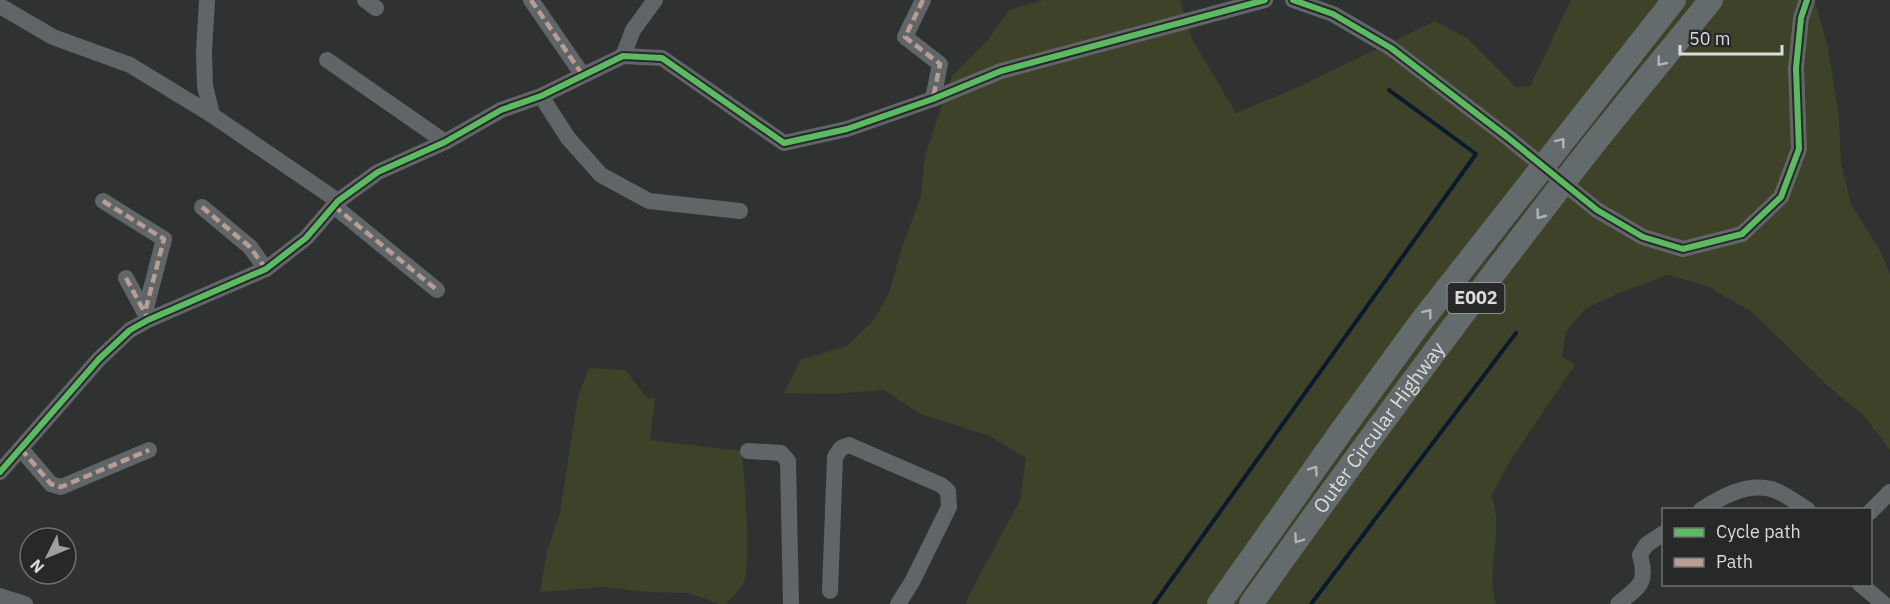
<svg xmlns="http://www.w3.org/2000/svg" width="1890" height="604" viewBox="0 0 1890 604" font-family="'IBM Plex Sans',sans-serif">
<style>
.green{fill:#3e4229}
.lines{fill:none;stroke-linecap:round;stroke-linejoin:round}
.stream{stroke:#09192e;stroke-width:4}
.minor{stroke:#606567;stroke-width:16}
.highway{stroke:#646b6c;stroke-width:24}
.quiet{stroke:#b99d93;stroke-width:4.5;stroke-dasharray:9 4.5;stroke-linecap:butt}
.cycleway-casing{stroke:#262928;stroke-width:10}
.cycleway{stroke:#5cba63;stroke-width:6}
.oneway{stroke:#b1b4b5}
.labels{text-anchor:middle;stroke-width:5;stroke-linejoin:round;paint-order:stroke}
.shield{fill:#262928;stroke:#a4a6a6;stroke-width:1.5}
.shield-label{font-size:18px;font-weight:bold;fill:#dadcdc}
.street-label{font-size:20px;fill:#dadcdc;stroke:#262928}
</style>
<rect width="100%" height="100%" fill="#303231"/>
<g class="green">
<path d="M1043,0H1180L1192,39L1236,113L1294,89L1435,21L1467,38L1516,87L1530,86L1571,0H1815L1828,49L1839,117L1841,163L1851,204L1879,249L1890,274V450L1864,416L1829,387L1752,312L1707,286L1668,275L1619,293L1586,308L1566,332L1562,357L1575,365L1510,461L1491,496C1505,529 1485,569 1496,604H966L967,599L1020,500L1026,458L988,435L920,414L884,390L831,394L784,393L800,360L847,346L874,320L889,293L902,247L921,196L925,156L952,76L988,40L1009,10Z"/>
<path d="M589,368L625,370L648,399L655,397L650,440L741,451C745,469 751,569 744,582C740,590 732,597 726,604H720L688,593L648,592L604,587L540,592L547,552L560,513L578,396Z"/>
</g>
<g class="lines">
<g class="stream">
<polyline points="1154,604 1476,154 1389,90"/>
<polyline points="1311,604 1516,333"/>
</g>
<g class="minor">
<polyline points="207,0 204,52 205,86 212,115"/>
<polyline points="365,0 376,8"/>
<polyline points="531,0 582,74"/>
<polyline points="923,0 905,37 940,64 933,99"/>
<polyline points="1293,0 1333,14 1391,48 1507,137 1597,210 1643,237 1683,249 1742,234 1781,197 1799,149 1796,68 1801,18 1807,0"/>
<polyline points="0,6 53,37 130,65 212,115 338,201"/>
<polyline points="623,56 633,30 655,0"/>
<polyline points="327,60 445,142"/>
<polyline points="541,96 568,138 601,175 649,201 740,211"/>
<polyline points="103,201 164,239 145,312"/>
<polyline points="334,206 437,290"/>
<polyline points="202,207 250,247 266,269"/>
<polyline points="126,278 147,317"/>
<polyline points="21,449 51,484 61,487 149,450"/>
<polyline points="748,451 781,453 788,461 791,604"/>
<polyline points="0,472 99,359 130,330 148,320 266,269 306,238 338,201 378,172 445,142 501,110 541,96 623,56 662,58 784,143 847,129 933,99 1001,71 1265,0"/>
<path d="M1701,510C1721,497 1746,483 1771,489C1783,492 1797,503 1808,510"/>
<polyline points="1870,512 1890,492"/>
<polyline points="1860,584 1884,604"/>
<polyline points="830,591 835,457 841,448 849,445 941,485 948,491 949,507 912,582 898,604"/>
<polyline points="0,596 25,604"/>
<path d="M1618,604C1639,586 1648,585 1640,555L1646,545L1664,533"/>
</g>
<g class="highway">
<polyline points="1219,604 1340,433 1420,323 1674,0"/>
<path id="s1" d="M1251,604C1359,452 1470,302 1585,155C1626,103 1669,52 1711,0"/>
</g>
<g class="quiet">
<polyline points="531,0 582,74"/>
<polyline points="923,0 905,37 940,64 933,99"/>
<polyline points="103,201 164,239 145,312"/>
<polyline points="334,206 437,290"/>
<polyline points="202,207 250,247 266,269"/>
<polyline points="126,278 146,315"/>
<polyline points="21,449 51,484 61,487 149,450"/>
</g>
<defs>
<g id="cycleway">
<polyline points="1293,0 1333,14 1391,48 1507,137 1597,210 1643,237 1683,249 1742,234 1781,197 1799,149 1796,68 1801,18 1807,0"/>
<polyline points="0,472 99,359 130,330 148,320 266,269 306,238 338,201 378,172 445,142 501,110 541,96 623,56 662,58 784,143 847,129 933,99 1001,71 1265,0"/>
</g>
</defs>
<use href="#cycleway" class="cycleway-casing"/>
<use href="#cycleway" class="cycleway"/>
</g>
<defs><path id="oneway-chevron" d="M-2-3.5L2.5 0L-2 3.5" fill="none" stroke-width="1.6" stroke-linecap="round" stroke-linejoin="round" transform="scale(1.5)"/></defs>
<g class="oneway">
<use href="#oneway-chevron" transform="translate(1661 62) rotate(129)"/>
<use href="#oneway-chevron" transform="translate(1561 142) rotate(-52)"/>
<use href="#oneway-chevron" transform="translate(1540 215) rotate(127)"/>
<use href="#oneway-chevron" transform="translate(1428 313) rotate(-52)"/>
<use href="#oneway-chevron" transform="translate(1314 470) rotate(-55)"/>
<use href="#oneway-chevron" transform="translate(1298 539) rotate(125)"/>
</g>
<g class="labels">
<rect class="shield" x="1447.5" y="283" width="57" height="30" rx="4.5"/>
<g class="shield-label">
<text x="1476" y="304">E002</text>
</g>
<g class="street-label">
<text dy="7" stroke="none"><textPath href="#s1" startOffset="218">Outer Circular Highway</textPath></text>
</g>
</g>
<rect x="1662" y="508" width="210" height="78" fill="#262928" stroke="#6e7170" stroke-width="1.5"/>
<rect x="1674" y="528" width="30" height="9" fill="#5cba63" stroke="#6e7170" stroke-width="1.5"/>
<text x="1716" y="538" font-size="18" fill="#dadcdc">Cycle path</text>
<rect x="1674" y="558" width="30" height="9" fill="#b99d93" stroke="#6e7170" stroke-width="1.5"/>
<text x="1716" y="568" font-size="18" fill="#dadcdc">Path</text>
<g transform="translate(48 556) rotate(227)"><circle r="28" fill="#262928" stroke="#6e7170" stroke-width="1.5"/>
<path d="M0-4.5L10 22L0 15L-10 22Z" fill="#9ea0a0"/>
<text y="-9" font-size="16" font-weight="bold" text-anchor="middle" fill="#dadcdc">N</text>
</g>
<path d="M1680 45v9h102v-9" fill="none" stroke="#dadcdc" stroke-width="3"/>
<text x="1689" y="45" font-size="18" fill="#dadcdc" stroke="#262928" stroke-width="4.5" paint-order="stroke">50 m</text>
</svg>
